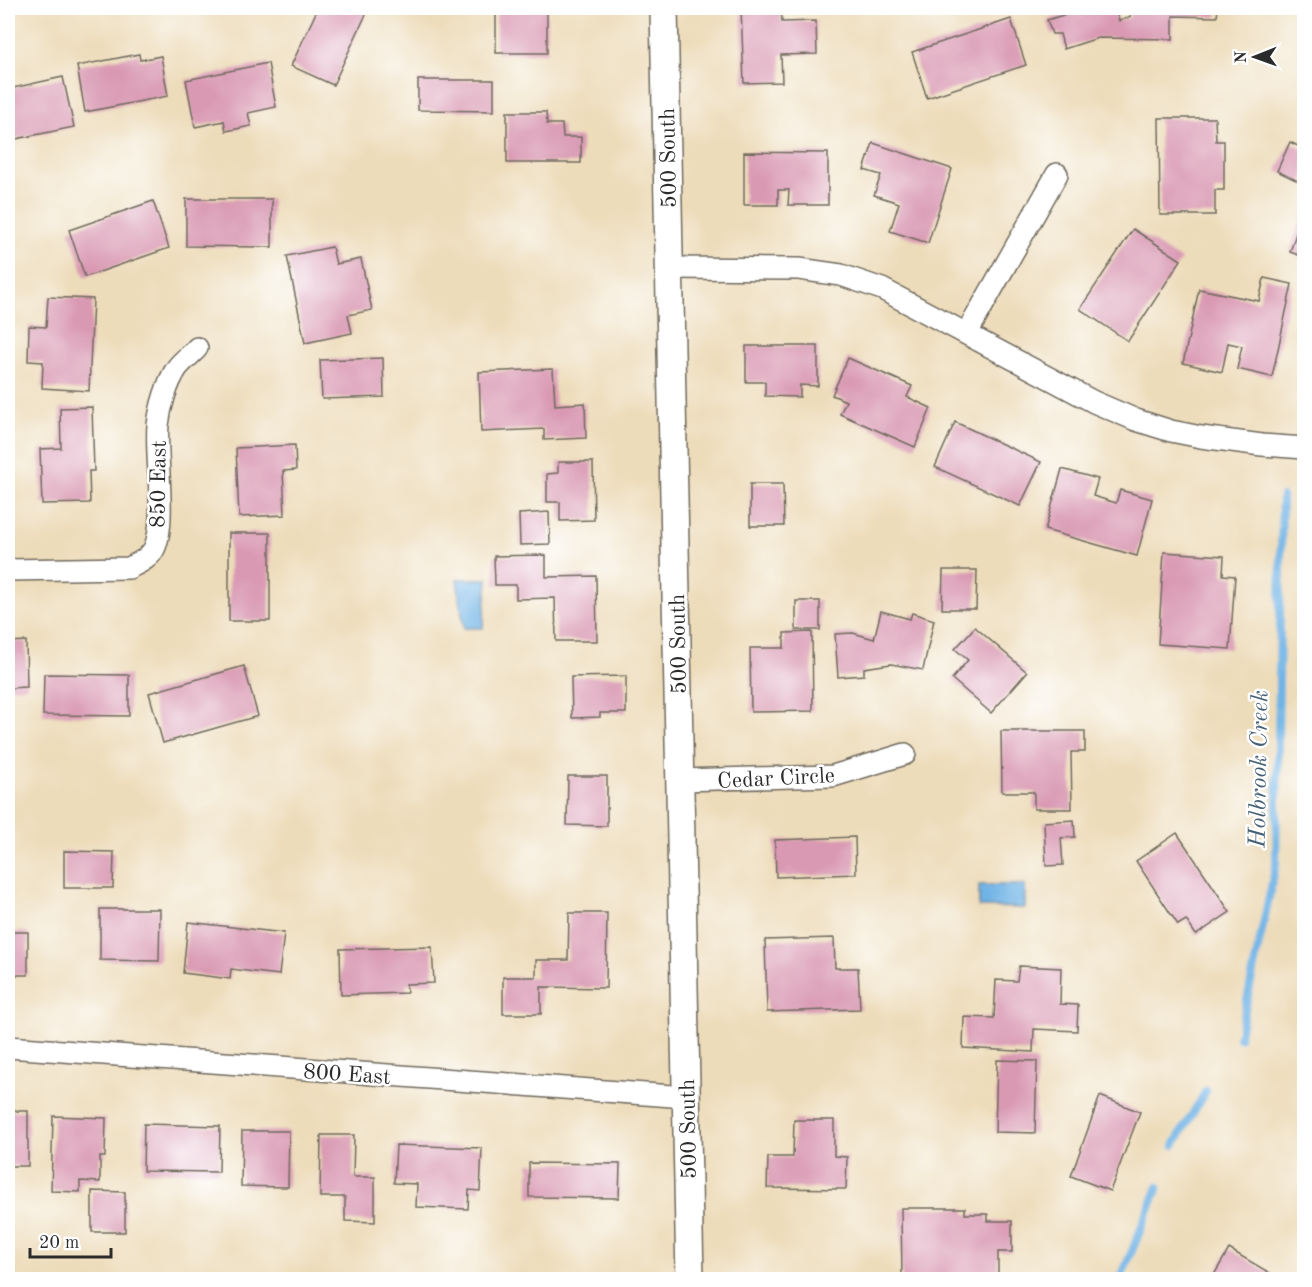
<svg xmlns="http://www.w3.org/2000/svg" width="1312" height="1287" viewBox="0 0 1312 1287" font-family="'Old Standard TT',serif">
<style>
.water{fill:#6fb3e5;stroke:#4d6f88;stroke-width:1.5}
.lines{fill:none;stroke-linecap:round;stroke-linejoin:round}
.stream{stroke:#6fb3e5;stroke-width:8}
.building{fill:#d999b2}
.minor-casing{stroke:#6f695d;stroke-width:24}
.tertiary-casing{stroke:#6f695d;stroke-width:30}
.minor{stroke:#fff;stroke-width:21}
.tertiary{stroke:#fff;stroke-width:27}
.labels{text-anchor:middle;stroke-width:5;stroke-linejoin:round;paint-order:stroke}
.street-label{font-size:22px;fill:#2b2b2b;stroke:#fff}
.water-label{font-size:24px;font-style:italic;fill:#466175;stroke:#fff}
</style>
<rect width="100%" height="100%" fill="#fff"/>
<filter id="ink" filterUnits="userSpaceOnUse"><feTurbulence type="fractalNoise" baseFrequency=".0167" numOctaves="2"/><feDisplacementMap in="SourceGraphic" scale="12" xChannelSelector="R" yChannelSelector="G"/><feConvolveMatrix kernelMatrix="1 2 1 2 8 2 1 2 1" color-interpolation-filters="sRGB"/></filter>
<filter id="wash" filterUnits="userSpaceOnUse"><feTurbulence type="fractalNoise" baseFrequency=".008" numOctaves="4" result="noise"/><feDisplacementMap in="SourceGraphic" scale="24" xChannelSelector="R" yChannelSelector="G"/><feGaussianBlur stdDeviation="1.35" result="paint"/><feColorMatrix in="noise" values="0 0 0 0 0 0 0 0 0 0 0 0 0 0 0 0 0 1.4 0 .05"/><feComposite in="paint" operator="in"/></filter>
<g filter="url(#wash)">
<rect width="100%" height="100%" fill="#eddcba"/>
<g class="water">
<polygon points="457,579 488,579 483,628 464,628"/>
<polygon points="979,885 1025,885 1025,908 979,907"/>
</g>
<g class="lines">
<g class="stream">
<polyline points="1303,402 1304,397"/>
<polyline points="1239,1038 1276,864 1282,497"/>
<polyline points="1174,1145 1206,1091"/>
<polyline points="1120,1280 1158,1187"/>
</g>
</g>
<g id="blocks">
<g class="building">
<polygon points="318,8 369,8 333,85 291,66"/>
<rect x="496" y="8" width="51" height="45"/>
<polygon points="741,8 781,8 782,22 816,21 817,54 781,55 782,82 744,83"/>
<polygon points="1086,8 1115,8 1119,21 1130,17 1131,8 1218,8 1217,17 1173,16 1173,39 1098,38 1064,49 1060,34 1052,34 1047,20"/>
<polygon points="1011,19 1026,65 927,98 912,52"/>
<polygon points="139,54 140,60 161,56 168,96 85,112 77,66"/>
<polygon points="268,63 276,107 248,113 251,126 226,131 224,121 195,127 186,80"/>
<polygon points="63,77 74,127 11,140 8,123 8,89"/>
<polygon points="418,80 494,80 494,111 418,110"/>
<polygon points="507,112 546,112 547,124 562,124 563,137 581,137 581,163 507,163"/>
<polygon points="1159,118 1215,118 1216,141 1224,141 1224,190 1215,190 1215,215 1160,215"/>
<polygon points="1290,142 1304,149 1304,178 1302,183 1277,171"/>
<polygon points="873,143 952,169 928,243 890,231 899,203 874,195 881,175 864,170"/>
<polygon points="744,152 828,153 828,205 788,205 789,190 778,190 778,205 744,205"/>
<polygon points="186,199 272,199 272,247 186,246"/>
<polygon points="153,201 169,248 85,277 69,230"/>
<polygon points="1304,209 1304,257 1290,252"/>
<polygon points="1133,229 1181,260 1128,341 1080,309"/>
<polygon points="332,247 336,264 361,259 372,310 348,315 352,333 305,343 287,256"/>
<polygon points="1264,278 1292,284 1272,377 1237,369 1242,346 1228,343 1222,372 1183,363 1199,289 1259,301"/>
<polygon points="48,297 93,299 89,391 42,388 43,362 28,361 29,326 46,327"/>
<polygon points="746,346 818,346 818,386 800,385 800,397 765,396 765,382 746,382"/>
<polygon points="383,358 384,397 322,399 320,360"/>
<polygon points="848,358 912,386 907,397 931,408 915,447 840,414 846,401 832,395"/>
<polygon points="553,369 555,405 585,403 586,438 544,440 544,429 481,432 479,372"/>
<polygon points="92,407 94,471 89,471 90,503 42,504 40,449 61,448 60,408"/>
<polygon points="955,422 1041,462 1020,506 935,467"/>
<polygon points="295,445 296,470 283,471 285,515 239,517 236,448"/>
<polygon points="8,462 9,462 11,508 8,508"/>
<polygon points="558,462 593,462 594,520 560,521 560,502 547,502 547,474 558,473"/>
<polygon points="1062,469 1098,479 1093,496 1116,503 1120,490 1152,499 1137,556 1045,530"/>
<polygon points="750,484 783,484 784,526 750,526"/>
<polygon points="549,512 550,544 520,545 519,514"/>
<rect x="229" y="533" width="41" height="88"/>
<polygon points="1164,552 1224,556 1223,575 1235,576 1230,649 1158,644"/>
<polygon points="546,555 546,577 596,576 597,641 556,641 555,598 516,599 516,585 495,585 494,556"/>
<polygon points="943,570 977,570 976,609 942,609"/>
<rect x="796" y="601" width="24" height="29"/>
<polygon points="881,611 910,619 912,613 934,620 923,670 891,664 864,668 864,675 838,677 835,634 853,633 874,639"/>
<polygon points="975,627 1027,672 991,713 952,679 968,660 955,649"/>
<polygon points="812,632 813,711 751,712 750,648 784,648 784,633"/>
<polygon points="26,641 27,687 8,688 8,642"/>
<polygon points="244,666 258,716 163,743 149,693"/>
<polygon points="44,674 129,675 129,716 43,715"/>
<polygon points="626,676 626,713 600,713 600,717 572,718 571,677"/>
<polygon points="1001,731 1085,731 1085,752 1071,752 1072,809 1034,809 1034,792 1002,792"/>
<polygon points="568,776 607,776 607,826 567,825"/>
<polygon points="1074,820 1075,837 1061,838 1063,865 1046,866 1044,822"/>
<polygon points="1177,833 1230,912 1196,935 1186,920 1178,925 1136,861"/>
<polygon points="855,837 856,874 776,877 775,840"/>
<polygon points="64,851 114,852 113,888 64,888"/>
<polygon points="100,909 160,909 159,961 100,960"/>
<polygon points="569,913 607,913 606,988 541,987 541,1014 503,1014 503,977 536,977 536,960 568,960"/>
<polygon points="188,922 284,933 279,975 231,969 230,979 183,973"/>
<rect x="8" y="932" width="20" height="43"/>
<polygon points="834,938 835,968 858,968 860,1009 767,1012 765,940"/>
<polygon points="432,947 434,983 406,984 407,993 341,995 340,949"/>
<polygon points="1019,966 1061,968 1060,1004 1078,1005 1077,1031 1034,1029 1033,1052 963,1048 964,1017 994,1018 996,980 1017,981"/>
<polygon points="997,1060 1037,1061 1035,1133 995,1132"/>
<polygon points="1100,1096 1140,1112 1110,1191 1071,1176"/>
<polygon points="8,1111 28,1111 28,1166 10,1166 10,1175 8,1175"/>
<polygon points="53,1116 106,1118 105,1157 100,1157 100,1182 80,1181 80,1192 51,1191"/>
<polygon points="794,1120 834,1120 834,1156 847,1157 846,1189 767,1188 768,1157 793,1157"/>
<polygon points="144,1124 220,1126 219,1172 143,1171"/>
<polygon points="242,1131 289,1131 288,1187 241,1186"/>
<polygon points="321,1135 354,1135 353,1177 375,1177 375,1222 345,1221 345,1197 320,1197"/>
<polygon points="396,1145 482,1148 480,1191 469,1190 468,1209 416,1207 417,1184 394,1183"/>
<polygon points="529,1163 620,1164 619,1198 529,1197"/>
<polygon points="92,1191 125,1192 125,1232 92,1232"/>
<polygon points="901,1208 965,1208 965,1214 988,1214 988,1221 1012,1221 1012,1252 998,1252 998,1274 1015,1274 1015,1280 902,1280"/>
<polygon points="1229,1249 1282,1280 1211,1280"/>
</g>
</g>
</g>
<g filter="url(#ink)">
<use href="#blocks" fill-opacity="0" stroke="#6f695d" stroke-width="1.5"/>
<g class="lines">
<defs>
<g id="minor">
<polyline points="670,268 799,269 841,275 882,289 1094,402 1136,420 1171,431 1201,437 1262,445 1304,448"/>
<polyline points="967,333 1057,174"/>
<path d="M8,570L129,568C138,563 149,559 154,549C167,523 155,456 158,425C160,407 167,383 177,368C182,361 191,355 197,348"/>
<polyline points="680,780 833,776 905,754"/>
<polyline points="8,1047 686,1097"/>
</g>
<polyline id="tertiary" points="664,8 690,1280"/>
</defs>
<use href="#minor" class="minor-casing"/>
<use href="#tertiary" class="tertiary-casing"/>
<use href="#minor" class="minor"/>
<use href="#tertiary" class="tertiary"/>
</g>
</g>
<g class="labels">
<g class="street-label">
<text transform="translate(667 158) rotate(-91)" y="8">500 South</text>
<text transform="translate(157 484) rotate(-89)" y="8">850 East</text>
<text transform="translate(677 644) rotate(-91)" y="8">500 South</text>
<text transform="translate(776 777) rotate(-3)" y="8">Cedar Circle</text>
<text transform="translate(347 1073) rotate(4)" y="8">800 East</text>
<text transform="translate(687 1129) rotate(-91)" y="8">500 South</text>
</g>
<g class="water-label">
<text transform="translate(1258 769) rotate(-89)" y="8">Holbrook Creek</text>
</g>
</g>
<rect width="1312" height="1287" fill="none" stroke="#fff" stroke-width="30"/>
<g transform="translate(1255 57) rotate(269)" stroke="#ffffff" stroke-width="4.5" paint-order="stroke">
<path d="M0-4.5L10 22L0 15L-10 22Z" fill="#2b2b2b"/>
<text y="-9" font-size="16" font-weight="bold" text-anchor="middle" fill="#2b2b2b">N</text>
</g>
<path d="M30 1248v9h81v-9" fill="none" stroke="#2b2b2b" stroke-width="3"/>
<text x="39" y="1248" font-size="18" fill="#2b2b2b" stroke="#ffffff" stroke-width="4.5" paint-order="stroke">20 m</text>
</svg>
